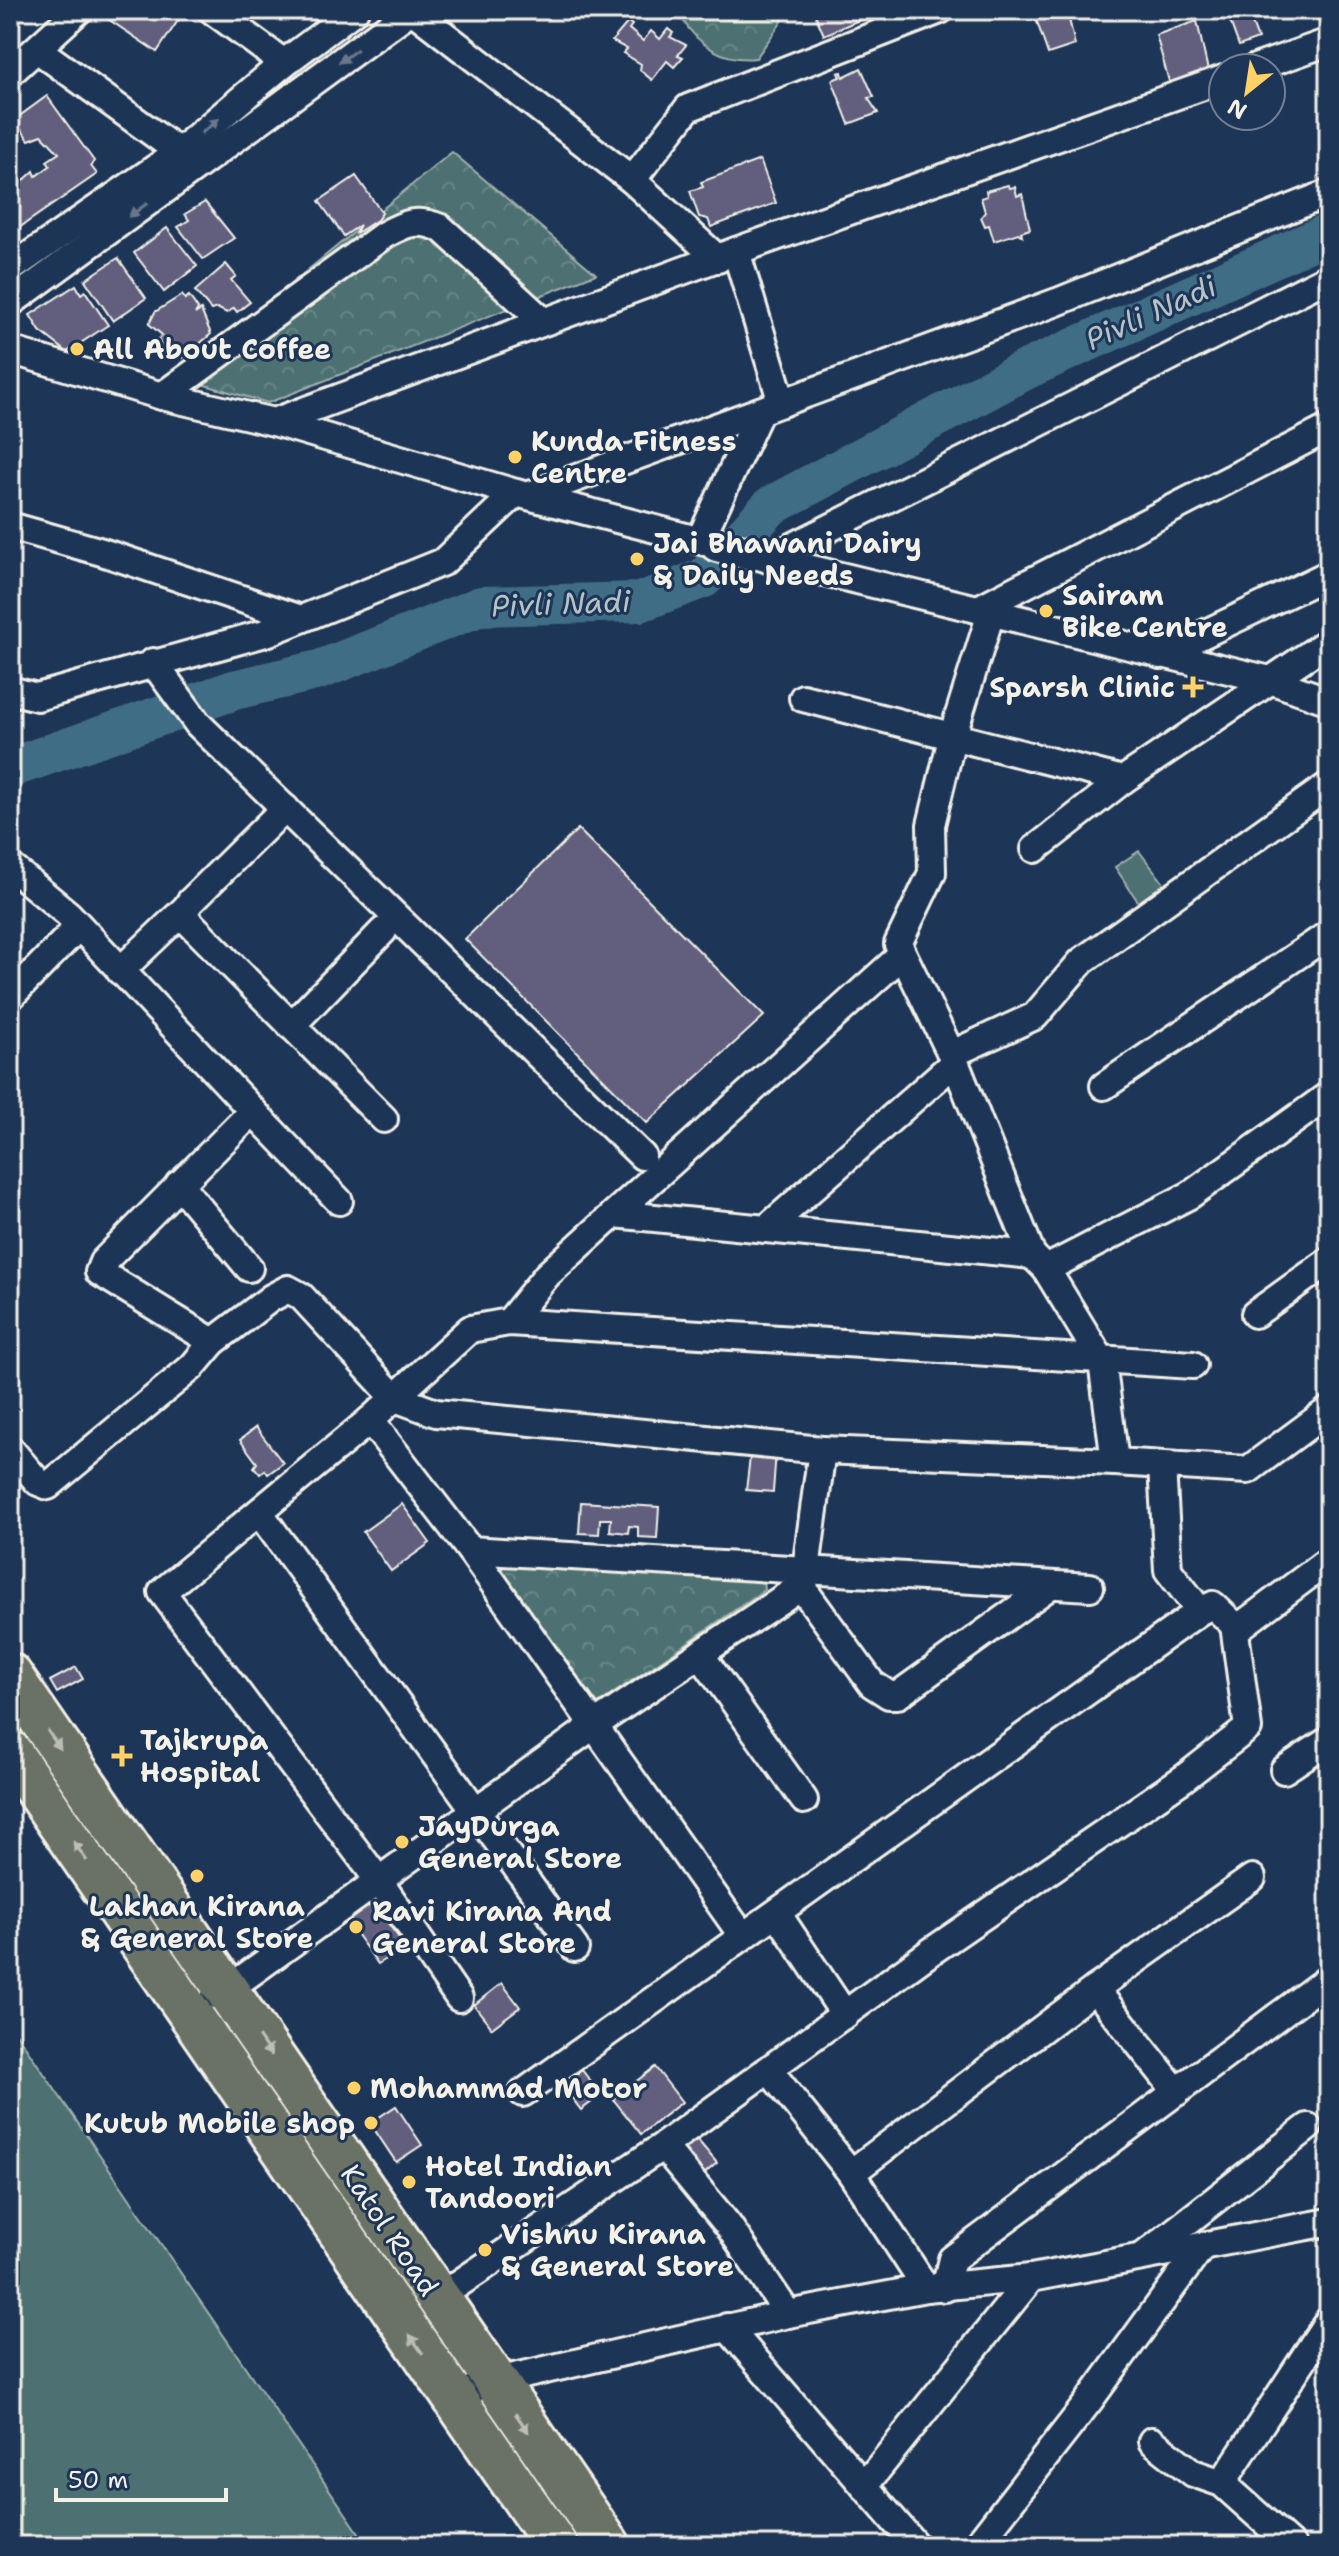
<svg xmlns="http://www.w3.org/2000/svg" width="1339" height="2556" viewBox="0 0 1339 2556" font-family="'Shantell Sans',sans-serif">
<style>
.green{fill:#4e7172;stroke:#a1b1ad;stroke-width:2}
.park{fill:url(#park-crowns);stroke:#a1b1ad;stroke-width:2}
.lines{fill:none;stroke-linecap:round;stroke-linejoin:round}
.river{stroke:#416d86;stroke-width:40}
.building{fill:#625f7e;stroke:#f4f1e8;stroke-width:2}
.minor-casing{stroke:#f4f1e8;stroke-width:32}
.tertiary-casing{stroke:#f4f1e8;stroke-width:38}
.primary-casing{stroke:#f4f1e8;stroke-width:48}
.minor{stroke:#1d3557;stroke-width:26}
.tertiary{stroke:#1d3557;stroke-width:32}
.primary{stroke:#6b7165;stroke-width:42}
.oneway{fill:#68778a}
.oneway2{fill:#bdbeb4}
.poi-dot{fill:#ffd166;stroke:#1d3557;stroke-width:3}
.labels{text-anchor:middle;stroke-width:6;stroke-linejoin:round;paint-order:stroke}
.poi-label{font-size:28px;font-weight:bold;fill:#f4f1e8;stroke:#1d3557;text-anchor:start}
.street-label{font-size:28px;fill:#f4f1e8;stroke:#1d3557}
.water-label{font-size:30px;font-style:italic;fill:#b5c3c6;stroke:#1d3557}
</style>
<defs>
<pattern id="park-crowns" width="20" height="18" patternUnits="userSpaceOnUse" patternTransform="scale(2)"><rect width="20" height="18" fill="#4e7172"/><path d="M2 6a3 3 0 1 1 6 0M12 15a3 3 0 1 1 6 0" fill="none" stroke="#688686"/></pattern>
</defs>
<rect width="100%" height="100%" fill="#1d3557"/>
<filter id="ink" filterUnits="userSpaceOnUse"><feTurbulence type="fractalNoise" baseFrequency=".0125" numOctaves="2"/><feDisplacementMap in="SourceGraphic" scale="16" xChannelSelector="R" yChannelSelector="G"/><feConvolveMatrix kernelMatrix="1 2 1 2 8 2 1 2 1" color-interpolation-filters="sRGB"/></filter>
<g filter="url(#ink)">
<g class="green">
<polygon points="1139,851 1169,890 1143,909 1115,867"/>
<polygon points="10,2024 368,2546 10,2546"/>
</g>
<g class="park">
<path d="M688,10H790L756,58C724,62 699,46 682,19Z"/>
<polygon points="452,152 596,274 268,403 177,377"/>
<polygon points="506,1565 751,1576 763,1579 764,1590 598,1704 499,1575"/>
</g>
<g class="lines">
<polyline class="river" points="10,768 234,690 319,670 481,606 640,602 704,578 771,506 1025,370 1329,233"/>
</g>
<g class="building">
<polygon points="110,10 165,10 179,19 157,52 105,17"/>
<polygon points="311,10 330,10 324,19"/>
<polygon points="813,10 877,10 878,12 824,35"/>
<polygon points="1033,10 1067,10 1075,45 1048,54"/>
<polygon points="1226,10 1247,10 1258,39 1239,46"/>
<polygon points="1197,21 1209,75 1170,85 1156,35"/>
<polygon points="628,22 632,25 629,29 643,41 651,31 660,39 668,29 673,33 670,37 686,45 678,55 683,57 674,67 667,61 652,80 640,70 641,64 623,53 627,49 612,41"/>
<polygon points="861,68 874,97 868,98 878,113 849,124 832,80 840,77 838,73 842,72 843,77"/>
<polygon points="47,96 94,161 91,166 97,174 10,234 10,193 34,171 36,176 50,166 47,161 59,153 42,135 29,140 14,120"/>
<polygon points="760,160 776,203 711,227 708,219 699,217 690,191 703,187 701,182"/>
<polygon points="356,176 382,213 377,220 355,234 360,225 344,236 319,201"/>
<polygon points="1008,185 1009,188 1015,187 1017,196 1022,194 1030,229 1021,232 1022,236 1018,233 994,241 989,225 985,226 981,217 985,212 981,198 987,196 986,191"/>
<polygon points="205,202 234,238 203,259 178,227 189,220 185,214"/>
<polygon points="167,228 197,266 164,292 134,253"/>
<polygon points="118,258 146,298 113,321 85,280"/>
<polygon points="226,264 236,276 231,280 250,302 237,312 234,308 227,313 217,308 211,310 195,291"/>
<polygon points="76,285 81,294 85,291 108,325 67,352 40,331 30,315"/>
<polygon points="182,295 185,299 189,296 198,309 195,314 201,310 211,334 183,358 179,352 170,358 158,340 162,335 149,324 155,312"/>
<polygon points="578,829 764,1016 647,1123 465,939"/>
<polygon points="256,1427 283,1463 268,1474 265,1470 260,1474 254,1467 257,1463 240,1440"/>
<polygon points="751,1449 776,1451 773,1492 746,1490"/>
<polygon points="581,1502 659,1507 657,1538 638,1537 638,1527 629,1526 628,1533 610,1531 611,1519 600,1519 599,1534 579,1533"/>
<polygon points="402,1504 430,1543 391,1571 363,1532"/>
<polygon points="76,1667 83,1679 57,1693 50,1681"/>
<polygon points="372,1902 405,1946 378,1964 346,1920"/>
<polygon points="502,1983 520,2007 492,2028 474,2005"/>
<polygon points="655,2067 682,2102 641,2134 613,2099"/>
<polygon points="582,2070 601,2095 581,2110 562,2085"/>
<polygon points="396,2106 422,2145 396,2162 370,2123"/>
<polygon points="695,2137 717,2163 697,2180 675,2155"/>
</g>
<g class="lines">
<defs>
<g id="minor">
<polyline points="212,10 284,63"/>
<polyline points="412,10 632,180 718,259"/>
<polyline points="37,49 179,152"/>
<polyline points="1255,68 1329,42"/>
<polyline points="10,73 79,10"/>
<polyline points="632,180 688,108 940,10"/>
<polyline points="736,251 782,403"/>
<polyline points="10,269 179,152 284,63 355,10"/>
<polyline points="10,303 411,10"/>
<polyline points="10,350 162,396 274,422 736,251 1223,79"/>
<path d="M162,396L384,235C406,223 417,218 441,228L543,321"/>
<polyline points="274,422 516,493 717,545"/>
<polyline points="530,495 1057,302 1329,193"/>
<polyline points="10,526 102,552 301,619"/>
<polyline points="700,540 760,411"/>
<polyline points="762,557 1270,680 1329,701"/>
<polyline points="768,559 1329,277"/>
<polyline points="978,609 1329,428"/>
<polyline points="1160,655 1329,574"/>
<polyline points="153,662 198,724 642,1156"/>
<polyline points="10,690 37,697 269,632 443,562 516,493"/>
<polyline points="803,698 1123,780 1329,641"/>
<polyline points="285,808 190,902 182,915 384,1119"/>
<polyline points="1035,849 1123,780"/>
<polyline points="10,866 68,914 253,1111 103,1262 99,1272 213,1342 192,1367 48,1486 38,1482 10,1449"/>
<polyline points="120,971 184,910"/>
<polyline points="10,997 79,926"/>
<polyline points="291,1026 383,931"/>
<polyline points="952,1054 1035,1016 1082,961 1329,785"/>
<polyline points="955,1062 898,944 932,873 931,825 953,734 991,613"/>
<polyline points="1104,1086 1329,934"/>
<polyline points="253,1111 339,1201"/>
<polyline points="179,1184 249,1268"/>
<polyline points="614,1214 902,955"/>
<polyline points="766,1229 1032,1255"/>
<polyline points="1046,1269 1190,1195 1329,1095"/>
<polyline points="1255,1314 1329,1261"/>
<polyline points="509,1322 547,1275 614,1214 766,1229 955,1062 1032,1255 1046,1269 1102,1361 1115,1462 1248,1470 1329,1410"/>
<polyline points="213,1342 271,1298 288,1289 301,1296 395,1398 436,1413 822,1450"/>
<polyline points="370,1420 470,1550 742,1935"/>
<polyline points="1162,1466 1168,1570 1200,1611"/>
<polyline points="259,1512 575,1948"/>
<polyline points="470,1550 1090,1587"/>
<polyline points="1051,1585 898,1695 889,1695 872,1684 806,1593 804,1584 822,1450 1115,1462"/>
<polyline points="700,1654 804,1800"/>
<polyline points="1284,1770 1329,1740"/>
<polyline points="777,1913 845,2015"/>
<polyline points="1095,1989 1177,2092"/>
<polyline points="215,1995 227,1990 593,1726 804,1584"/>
<polyline points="459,1998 379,1881 162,1592 370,1420 470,1329 509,1322 1193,1365"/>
<polyline points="769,2070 851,2173 926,2288"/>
<polyline points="523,2093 1200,1611 1213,1605 1234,1625 1241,1626 1329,1560"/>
<polyline points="663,2146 728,2225 788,2314"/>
<polyline points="851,2173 1095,1989 1252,1878"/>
<polyline points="1142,2257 1308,2127"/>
<polyline points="945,2288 952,2259 1329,1978"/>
<polyline points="436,2299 663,2146 929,1953 1184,1778 1248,1728 1234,1625"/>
<polyline points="727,2327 916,2546"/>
<polyline points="453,2396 493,2382 788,2314 926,2288 1031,2278 1329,2222"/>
<polyline points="1152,2441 1193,2473 1222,2483 1292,2546"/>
<polyline points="1222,2483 1329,2320"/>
<polyline points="864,2486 1031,2278"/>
<polyline points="976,2546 1089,2401 1200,2249"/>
</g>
<polyline id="tertiary" points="717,545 751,554"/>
<g id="primary">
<polyline points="10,1675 609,2546"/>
<polyline points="10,1752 556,2546"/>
</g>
</defs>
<use href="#minor" class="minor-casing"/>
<use href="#tertiary" class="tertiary-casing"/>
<use href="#primary" class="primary-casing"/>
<use href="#minor" class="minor"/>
<use href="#tertiary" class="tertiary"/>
<use href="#primary" class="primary"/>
</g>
<defs><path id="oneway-solid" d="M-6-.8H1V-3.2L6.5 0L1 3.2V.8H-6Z" transform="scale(2)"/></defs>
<g class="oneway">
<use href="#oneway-solid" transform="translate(348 56) rotate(144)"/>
<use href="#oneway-solid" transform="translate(210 126) rotate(-40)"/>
<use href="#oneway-solid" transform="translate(138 210) rotate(144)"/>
</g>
<g class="oneway2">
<use href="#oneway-solid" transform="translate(54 1740) rotate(55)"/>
<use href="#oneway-solid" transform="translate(80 1851) rotate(-125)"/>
<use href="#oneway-solid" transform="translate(265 2046) rotate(56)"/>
<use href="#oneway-solid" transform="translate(416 2344) rotate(-125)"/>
<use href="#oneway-solid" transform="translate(522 2423) rotate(55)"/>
</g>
</g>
<g class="poi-dot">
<circle cx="77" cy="349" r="8"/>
<circle cx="515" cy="457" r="8"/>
<circle cx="637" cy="559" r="8"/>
<circle cx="1046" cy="611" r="8"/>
<path d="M1189 675h8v8h8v8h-8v8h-8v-8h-8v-8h8z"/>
<path d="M118 1744h8v8h8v8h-8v8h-8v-8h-8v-8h8z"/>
<circle cx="402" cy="1842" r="8"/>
<circle cx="197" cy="1876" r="8"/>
<circle cx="356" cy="1927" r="8"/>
<circle cx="354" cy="2088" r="8"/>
<circle cx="371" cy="2123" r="8"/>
<circle cx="409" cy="2182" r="8"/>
<circle cx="485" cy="2250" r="8"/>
</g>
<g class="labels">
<g class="poi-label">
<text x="93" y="359">All About Coffee</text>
<text x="531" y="451">Kunda Fitness<tspan x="531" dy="32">Centre</tspan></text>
<text x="653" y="553">Jai Bhawani Dairy<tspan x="653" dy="32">&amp; Daily Needs</tspan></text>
<text x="1062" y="605">Sairam<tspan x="1062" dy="32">Bike Centre</tspan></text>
<text x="1175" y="697" text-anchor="end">Sparsh Clinic</text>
<text x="140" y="1750">Tajkrupa<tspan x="140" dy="32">Hospital</tspan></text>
<text x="418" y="1836">JayDurga<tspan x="418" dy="32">General Store</tspan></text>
<text x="197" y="1916" text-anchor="middle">Lakhan Kirana<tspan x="197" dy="32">&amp; General Store</tspan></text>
<text x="372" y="1921">Ravi Kirana And<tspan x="372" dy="32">General Store</tspan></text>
<text x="370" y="2098">Mohammad Motor</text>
<text x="355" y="2133" text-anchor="end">Kutub Mobile shop</text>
<text x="425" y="2176">Hotel Indian<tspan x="425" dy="32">Tandoori</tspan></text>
<text x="501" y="2244">Vishnu Kirana<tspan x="501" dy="32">&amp; General Store</tspan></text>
</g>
<g class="street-label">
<text transform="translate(390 2230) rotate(56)" y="10">Katol Road</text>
</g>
<g class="water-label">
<text transform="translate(1151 313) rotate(-24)" y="10">Pivli Nadi</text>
<text transform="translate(561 604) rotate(-2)" y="10">Pivli Nadi</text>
</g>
</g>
<rect width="1339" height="2556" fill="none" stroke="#1d3557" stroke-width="40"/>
<rect x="20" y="20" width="1299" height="2516" fill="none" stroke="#f4f1e8" stroke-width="3" filter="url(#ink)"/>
<g transform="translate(1247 92) rotate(210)"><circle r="38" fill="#1d3557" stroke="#738091" stroke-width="2"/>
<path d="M0-6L14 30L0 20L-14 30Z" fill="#ffd166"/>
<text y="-12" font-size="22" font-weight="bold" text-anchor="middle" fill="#f4f1e8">N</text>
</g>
<path d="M56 2488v12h170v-12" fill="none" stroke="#f4f1e8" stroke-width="4"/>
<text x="68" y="2488" font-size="24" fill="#f4f1e8" stroke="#1d3557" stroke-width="6" paint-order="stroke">50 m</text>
</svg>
